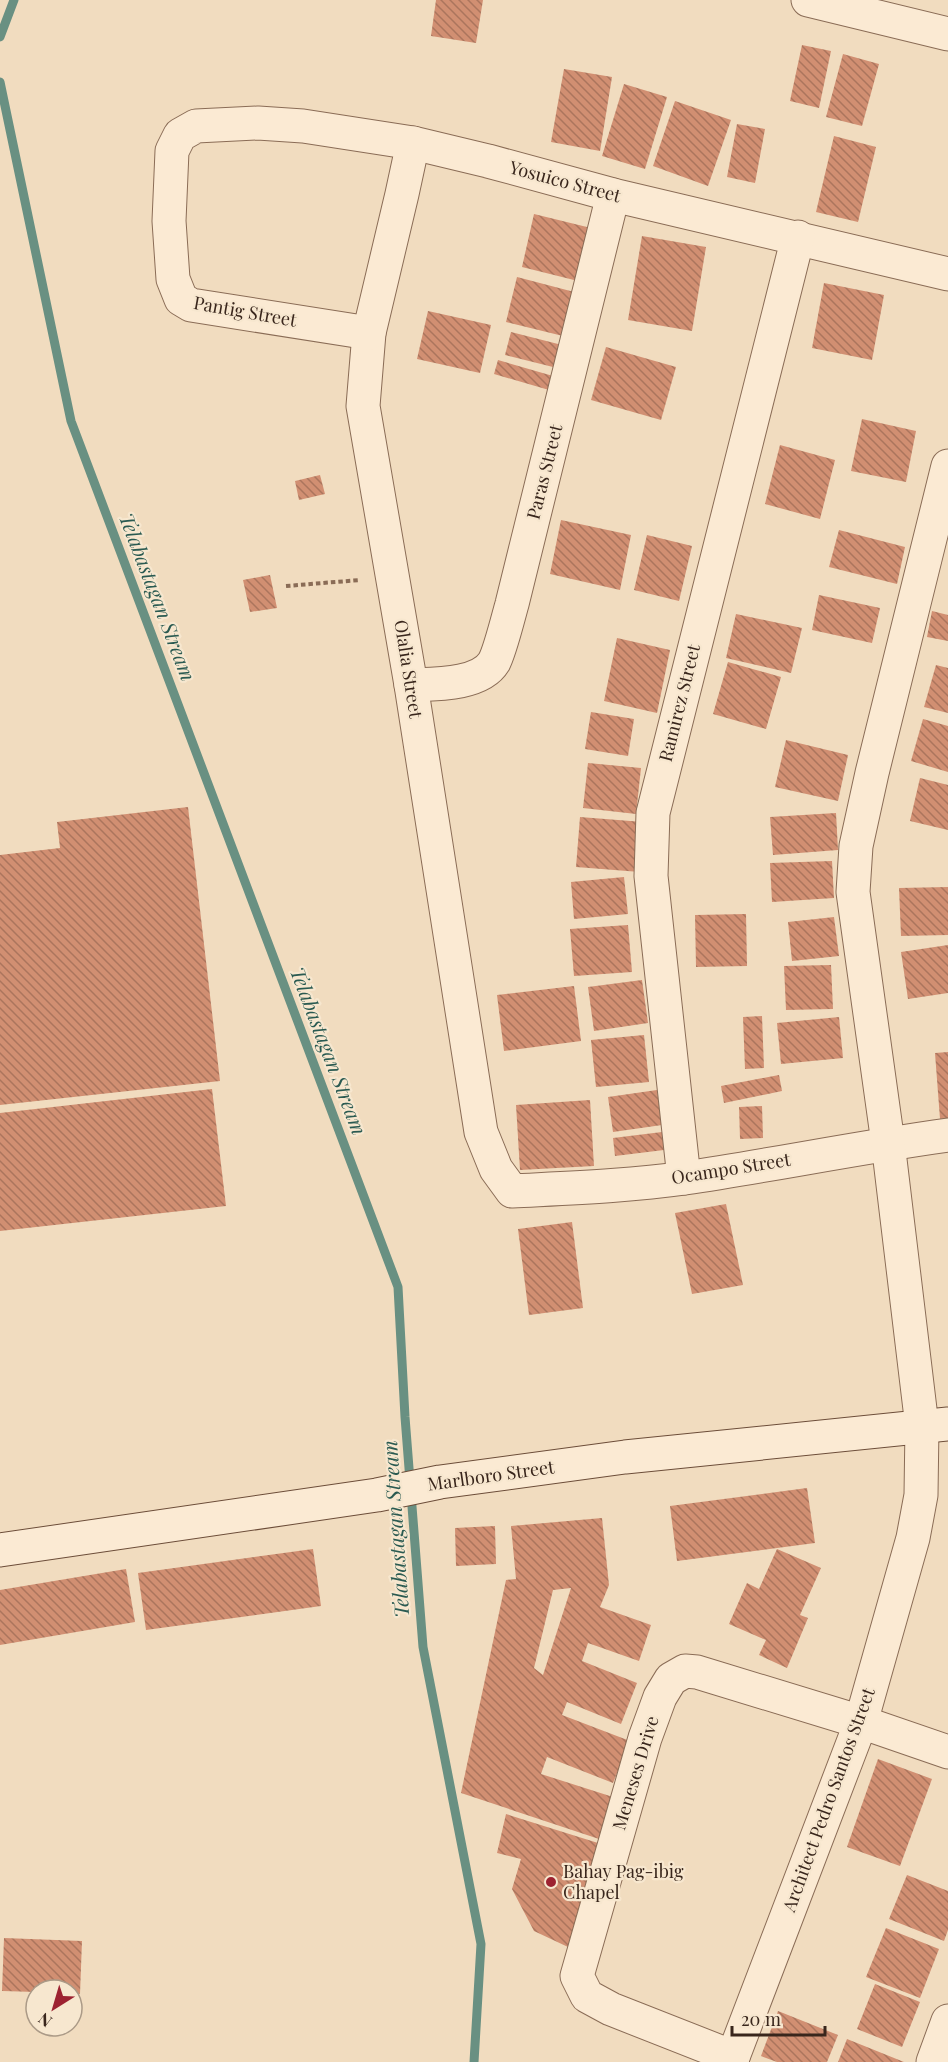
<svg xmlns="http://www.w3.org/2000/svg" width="948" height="2062" viewBox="0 0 948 2062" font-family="'Playfair Display',serif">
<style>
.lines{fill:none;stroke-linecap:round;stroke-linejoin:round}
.stream{stroke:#699082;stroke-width:9}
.building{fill:url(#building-back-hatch);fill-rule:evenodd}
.street-casing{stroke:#8a6c56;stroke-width:35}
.secondary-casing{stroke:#6c4d39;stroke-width:35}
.path{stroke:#8a6c56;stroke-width:4;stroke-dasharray:4.5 3;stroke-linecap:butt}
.street{stroke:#fbead3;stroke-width:33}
.secondary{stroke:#fbead3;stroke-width:33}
.poi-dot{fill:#9d2231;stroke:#f7e7cf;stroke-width:2}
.labels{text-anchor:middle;stroke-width:4.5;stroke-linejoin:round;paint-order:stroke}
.street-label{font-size:18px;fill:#39261c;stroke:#f7e7cf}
.poi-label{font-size:18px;fill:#39261c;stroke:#f7e7cf;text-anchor:start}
.water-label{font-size:20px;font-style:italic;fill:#2a5a51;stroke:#f7e7cf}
</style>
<defs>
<pattern id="building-back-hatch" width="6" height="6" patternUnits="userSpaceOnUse" patternTransform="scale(1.5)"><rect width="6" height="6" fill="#d18f72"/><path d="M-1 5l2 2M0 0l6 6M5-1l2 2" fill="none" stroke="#ab755d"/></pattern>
</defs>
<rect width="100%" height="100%" fill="#f1dcbf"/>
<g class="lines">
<g class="stream">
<polyline points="0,37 14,0"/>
<polyline points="0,82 71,421 398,1287 405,1417 423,1647 481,1944 474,2062"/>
</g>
</g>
<g class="building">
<polygon points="436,0 483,0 476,43 431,36"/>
<polygon points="802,45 831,51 819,108 790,101"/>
<polygon points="843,54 879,64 862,126 826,117"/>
<polygon points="564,69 612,77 600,151 551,142"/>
<polygon points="624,84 667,97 645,169 602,156"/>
<polygon points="675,101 731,120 708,186 653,166"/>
<polygon points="737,124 765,129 755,183 727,177"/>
<polygon points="834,136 876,147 858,222 816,212"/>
<polygon points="534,214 591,228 578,281 522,267"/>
<polygon points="642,236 706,247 692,331 628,320"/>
<polygon points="517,277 578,293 567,337 506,322"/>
<polygon points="824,283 884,295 872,360 812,348"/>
<polygon points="428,311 491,325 480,373 417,359"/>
<polygon points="511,332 562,345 557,368 505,355"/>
<polygon points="606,347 676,367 661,420 591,400"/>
<polygon points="498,360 553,376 549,390 494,374"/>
<polygon points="862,419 916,431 906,482 851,471"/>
<polygon points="780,445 835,460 820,519 765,504"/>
<polygon points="320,475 325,494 299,500 295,481"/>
<polygon points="561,520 631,535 620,590 550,574"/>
<polygon points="839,530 905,547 897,584 829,567"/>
<polygon points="647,535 692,546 679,601 634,590"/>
<polygon points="270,575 277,608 250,612 243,580"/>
<polygon points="819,595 880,608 872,643 812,630"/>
<polygon points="932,611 948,615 948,641 927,637"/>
<polygon points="736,614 802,628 791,673 726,658"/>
<polygon points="617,638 670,650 657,713 604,701"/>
<polygon points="728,662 781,677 766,729 713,714"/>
<polygon points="936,665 948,668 948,713 924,707"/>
<polygon points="591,712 634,719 628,756 585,749"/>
<polygon points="923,719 948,726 948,772 911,761"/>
<polygon points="786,740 848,755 838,801 775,787"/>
<polygon points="588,763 641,768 636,814 583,808"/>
<polygon points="920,778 948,785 948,830 910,821"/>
<polygon points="188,807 220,1081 0,1105 0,855 60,848 57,822"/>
<polygon points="836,813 838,850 773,855 770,817"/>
<polygon points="580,817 643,822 640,872 576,867"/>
<polygon points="832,861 834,898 772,902 770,863"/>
<polygon points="624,877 628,914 574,919 571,882"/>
<polygon points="948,887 948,935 901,936 899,888"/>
<polygon points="746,914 747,966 696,967 695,915"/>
<polygon points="834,917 839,956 792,961 788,922"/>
<polygon points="628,925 632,972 574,976 570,929"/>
<polygon points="948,945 948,993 908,999 901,952"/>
<polygon points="831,965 833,1009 786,1010 784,966"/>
<polygon points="642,980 648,1023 594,1031 588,987"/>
<polygon points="574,986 581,1041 504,1051 497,995"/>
<polygon points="762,1016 764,1068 745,1069 743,1017"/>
<polygon points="839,1017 843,1058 781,1064 777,1023"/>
<polygon points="644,1035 649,1082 596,1087 591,1040"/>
<polygon points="948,1052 948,1118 940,1119 935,1053"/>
<polygon points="779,1075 782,1091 724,1103 721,1086"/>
<polygon points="212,1089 226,1206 0,1231 0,1113"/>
<polygon points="657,1090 662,1125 613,1132 608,1097"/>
<polygon points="590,1100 594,1166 520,1170 516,1105"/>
<polygon points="762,1106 763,1138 740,1139 739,1107"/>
<polygon points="662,1132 664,1150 615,1156 613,1138"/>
<polygon points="726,1204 743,1285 692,1294 675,1213"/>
<polygon points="572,1222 583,1308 529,1315 518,1229"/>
<polygon points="807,1488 815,1543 677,1561 670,1506"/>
<path d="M602,1518L609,1585L600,1607L651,1625L639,1661L588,1643L582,1661L637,1683L621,1724L567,1702L562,1715L630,1741L613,1783L547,1757L541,1774L613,1797L599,1839L461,1793L506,1580L516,1579L511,1526ZM571,1588L543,1675L534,1668L553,1590Z"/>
<polygon points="495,1526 496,1564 456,1566 455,1528"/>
<polygon points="313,1549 321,1606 146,1630 138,1573"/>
<polygon points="777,1549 821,1568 800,1615 808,1618 787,1668 759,1655 766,1640 729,1624 747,1583 759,1589"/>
<polygon points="126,1569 135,1622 0,1645 0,1590"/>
<polygon points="878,1759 932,1779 900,1866 847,1847"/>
<polygon points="506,1814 598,1843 568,1947 534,1931 512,1889 521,1859 497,1853"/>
<polygon points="907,1875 948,1891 948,1930 944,1941 889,1919"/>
<polygon points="886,1928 939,1949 920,1998 866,1977"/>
<polygon points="4,1938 82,1941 80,1994 72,1994 72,1990 36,1990 36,1992 2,1991"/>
<polygon points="875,1984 920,2002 902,2047 857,2029"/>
<polygon points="778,2011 838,2035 827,2062 777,2062 761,2056"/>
<polygon points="847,2039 904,2062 838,2062"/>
</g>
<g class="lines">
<defs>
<g id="street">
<polyline points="808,0 948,34"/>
<path d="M413,143L402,194L369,333L363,406L411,685L481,1132L496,1169L512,1191C569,1188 628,1186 685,1178C773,1165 860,1147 948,1135"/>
<polyline points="369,333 191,305 181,299 173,279 169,221 172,151 180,135 196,126 258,123 303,126 413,143 488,161 613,195 948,274"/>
<path d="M411,685C435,684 480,685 494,662C500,651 508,618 512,604L613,195"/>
<polyline points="684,1178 651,876 653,813 798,237"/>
<polyline points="733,2057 611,2009 587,1996 577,1976 645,1738 660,1697 671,1679 685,1671 697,1672 861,1722 948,1752"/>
<polyline points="731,2062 861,1722 913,1538 921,1495 922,1426 888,1143 853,892 856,846 872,773 948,466"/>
<polyline points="933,2062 948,2021"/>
</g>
<polyline id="secondary" points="0,1550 377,1495 440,1482 625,1457 948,1424"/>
</defs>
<use href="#street" class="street-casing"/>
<use href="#secondary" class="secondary-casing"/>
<polyline class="path" points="286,586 360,580"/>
<use href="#street" class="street"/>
<use href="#secondary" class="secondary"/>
</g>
<circle class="poi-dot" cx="551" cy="1882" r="6"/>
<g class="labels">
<g class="street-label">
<text transform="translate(565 182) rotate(15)" y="6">Yosuico Street</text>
<text transform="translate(245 312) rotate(10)" y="6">Pantig Street</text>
<text transform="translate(545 472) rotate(-76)" y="6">Paras Street</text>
<text transform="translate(408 669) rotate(81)" y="6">Olalia Street</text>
<text transform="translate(680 703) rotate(-76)" y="6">Ramirez Street</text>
<text transform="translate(731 1169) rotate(-9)" y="6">Ocampo Street</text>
<text transform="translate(491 1476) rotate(-8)" y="6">Marlboro Street</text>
<text transform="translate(636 1773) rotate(-73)" y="6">Meneses Drive</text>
<text transform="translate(829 1800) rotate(-70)" y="6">Architect Pedro Santos Street</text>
</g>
<g class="poi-label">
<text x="563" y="1878">Bahay Pag-ibig<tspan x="563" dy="21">Chapel</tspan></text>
</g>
<g class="water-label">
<text transform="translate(157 597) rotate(69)" y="7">Telabastagan Stream</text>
<text transform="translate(328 1051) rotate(69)" y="7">Telabastagan Stream</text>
<text transform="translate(396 1529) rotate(-94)" y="7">Telabastagan Stream</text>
</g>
</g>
<g transform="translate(54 2008) rotate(217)"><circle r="28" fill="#f7e7cf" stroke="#ab9a87" stroke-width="1.5"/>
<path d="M0-4.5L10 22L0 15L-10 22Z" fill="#9d2231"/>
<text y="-9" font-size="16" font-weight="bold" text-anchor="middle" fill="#39261c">N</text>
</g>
<path d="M732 2026v9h93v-9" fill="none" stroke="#39261c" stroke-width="3"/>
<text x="741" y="2026" font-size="18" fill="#39261c" stroke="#f7e7cf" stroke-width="4.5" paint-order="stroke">20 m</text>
</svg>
